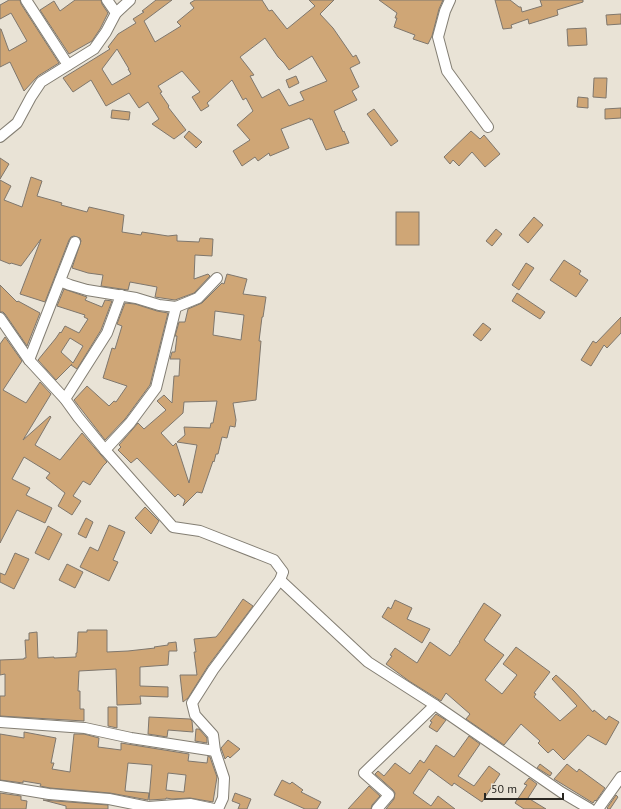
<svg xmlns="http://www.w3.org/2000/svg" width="621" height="809" viewBox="0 0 621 809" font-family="'PT Sans',sans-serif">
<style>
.building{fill:#cfa676;stroke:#7f776d;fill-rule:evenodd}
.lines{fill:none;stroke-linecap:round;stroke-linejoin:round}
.street-casing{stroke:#837e73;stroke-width:12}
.street{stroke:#fff;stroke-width:10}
</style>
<rect width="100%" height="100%" fill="#e9e3d6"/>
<g class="building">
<polygon points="9,0 20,0 21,4 59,63 38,76 24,91 10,62 0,67 0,29 1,29 9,51 27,41 11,13 0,19 0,5"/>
<polygon points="75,0 101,0 102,4 108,13 100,29 92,41 69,54 40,10 54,1 60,11"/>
<path d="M156,0H172L144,21L155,42L181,26L177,22L194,8L190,3L195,0H262L269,11L272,10L287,29L315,6L309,0H334L320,14L333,28L353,57L356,55L360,63L350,68L359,87L352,91L357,100L334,111L343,132L344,131L349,143L326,150L312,119L310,120V118L281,129L289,148L270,156L269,153L258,161L255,157L242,166L233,151L250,140L237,125L253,111L246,98L243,100L232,80L207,103L209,106L201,111L192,97L200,92L182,71L158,86L162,92L160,93L169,106L168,107L186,130L174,139L152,124L159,119L148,102L139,108L129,93L106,106L91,80L73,92L63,78L110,49L108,47L118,34L136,23L133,19L144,12L142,11ZM265,38L278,57L284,63L289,70L312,56L327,81L300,92L304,100L289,106L279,89L262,98L250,76L254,75L240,57ZM117,49L129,69H128L131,74L112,85L102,69Z"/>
<polygon points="379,0 443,0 439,9 432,36 428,44 413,39 415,35 394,27 397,18 395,18 397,13"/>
<polygon points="495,0 510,0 519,7 521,7 522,12 542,6 540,0 583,0 583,2 557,10 558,15 529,24 528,19 511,25 512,28 503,29"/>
<polygon points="621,14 621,24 607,25 606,15"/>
<polygon points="586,28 587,45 568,46 567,29"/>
<polygon points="296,76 299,83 289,88 286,80"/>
<polygon points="594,78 607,78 606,98 593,97"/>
<polygon points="578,97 588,98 588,108 577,107"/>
<polygon points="621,108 621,118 605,119 605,109"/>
<polygon points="374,109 398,141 391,146 367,114"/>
<polygon points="112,110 130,112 129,120 111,118"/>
<polygon points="189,131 202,142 196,148 184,137"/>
<polygon points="471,131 480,139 484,135 500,154 485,167 472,152 459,166 453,160 450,164 444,157"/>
<polygon points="0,158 9,164 0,179"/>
<polygon points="31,177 42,181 37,196 62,203 61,205 87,212 89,207 124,215 122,232 141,235 142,232 168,236 177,235 177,241 199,242 200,238 213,239 212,256 195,255 194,279 208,274 210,276 194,293 175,300 155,297 157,287 130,282 128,290 101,286 103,275 88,273 72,268 81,241 80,238 74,236 71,237 69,240 45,302 20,294 41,239 21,266 11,263 10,264 0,260 0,180 11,186 4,200 22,207"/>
<rect x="396" y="212" width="23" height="33"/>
<polygon points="534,217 543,225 528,243 519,235"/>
<polygon points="496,229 502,234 492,246 486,241"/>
<polygon points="564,260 581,271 579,274 588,280 576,297 550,280"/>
<polygon points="526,263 534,268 519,290 512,285"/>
<path d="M227,274L247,279L243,294L266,297L263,317H262L259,341H261L256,400L233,403L236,420L235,427L230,426L227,438L222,437L218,454H216L214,462L213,461L202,493L197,492L183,506L185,500L178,494L175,497L137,458L131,463L118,450L121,447L119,445L138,423L144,429L166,410L157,401L164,395L172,403L174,376H179L180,359H170L172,352H175L177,336H175L179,322H185L188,309L202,303L222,283L224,284ZM215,311L244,315L241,340L213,335ZM217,401L213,423H211L210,428L184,427L185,435L177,442L197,445L189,483L176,443L173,446L161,433L183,413L184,402Z"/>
<polygon points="0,285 17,302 18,301 40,313 27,346 5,314 3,312 0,312"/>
<path d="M64,289L87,297L85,300L102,307L105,300L112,301L101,330L77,369L71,365L72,364L56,380L38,360L56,338L60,332L61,333L65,326L79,333L88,319L84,317L85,315L57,306ZM70,338L83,346L73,363L61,352Z"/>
<polygon points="517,293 545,312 540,319 512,301"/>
<polygon points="125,303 135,304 157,311 168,313 150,385 125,419 105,440 74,400 87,386 109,406 114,401 116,402 127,386 103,378 112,348 115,349 122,326 117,324"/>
<polygon points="621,317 621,333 607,348 604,345 591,366 581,360 593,341 596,343"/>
<polygon points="483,323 491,329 481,341 473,335"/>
<polygon points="5,337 22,361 3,390 26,403 40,382 51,394 23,440 50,416 51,417 35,445 60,460 82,433 107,462 103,466 90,485 83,481 73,496 81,501 72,515 58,506 65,493 46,478 50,473 24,457 12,479 30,488 26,495 52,508 45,523 17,510 0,543 0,344"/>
<polygon points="145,507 159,521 151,534 135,518"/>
<polygon points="86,518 93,522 86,538 78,534"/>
<polygon points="109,525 125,532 113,560 118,562 109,581 80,567 90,547 98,551"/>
<polygon points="48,526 62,534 49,560 35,553"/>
<polygon points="15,553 29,559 14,589 0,582 0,573 5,575"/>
<polygon points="67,564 83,572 75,588 59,580"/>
<polygon points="243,599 253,606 208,666 188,698 183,702 180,675 197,675 194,652 196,652 194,639 216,637 221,631"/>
<polygon points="395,600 412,608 407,619 430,629 422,643 382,617 388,607 391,609"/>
<polygon points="484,603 501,615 484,640 485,640 485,641 504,655 485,680 502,694 517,675 503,664 516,647 550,672 534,693 536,694 534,697 560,721 577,706 552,679 556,675 574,691 593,712 594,710 606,720 609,716 619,722 606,745 588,735 564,760 553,749 548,753 538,743 540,741 521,724 504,745 466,719 470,714 446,693 441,701 409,681 386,664 392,656 390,655 395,648 417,663 430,642 450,656 460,642 459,642 472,622"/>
<polygon points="87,630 107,630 107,652 128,651 155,648 154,647 168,645 168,643 176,642 177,651 169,651 168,665 140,667 140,686 168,687 168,697 140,696 141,704 117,705 116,669 79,671 78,691 80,691 80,709 84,709 84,721 0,716 0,696 5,696 5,674 0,675 0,660 24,659 24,658 26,658 25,640 29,640 29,633 37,632 38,658 54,657 54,658 76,657 76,653 77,653 78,632 87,632"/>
<polygon points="108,707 117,707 117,728 108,726"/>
<polygon points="436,714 446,720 437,732 429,727 432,722 430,721"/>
<polygon points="149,717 190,719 192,721 193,732 168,730 167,737 148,734"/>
<polygon points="196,729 199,729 207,738 207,743 195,741"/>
<path d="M24,732L56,738L51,763H54L52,769L70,772L74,734H84L99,738L98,747L121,750V743L189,754L188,761L207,763L208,756L210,757L217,777L213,802L190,798L172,799L166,798V799L149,800L152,765L128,763L125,791L149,793L148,800L110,793L50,788L40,786L41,784L23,781V783L0,780V734L24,738ZM168,773L186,775L184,792L166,790Z"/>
<polygon points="469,736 480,744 458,776 474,786 489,766 500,774 482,802 454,783 452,786 429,769 413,793 431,806 438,796 455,809 386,809 394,799 395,793 393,790 375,774 378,771 384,776 395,763 410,774 420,760 424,763 436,745 454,757"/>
<polygon points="228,740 240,749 230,758 228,756 225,759 221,748"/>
<polygon points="540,764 552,773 550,776 537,768"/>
<polygon points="567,764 577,772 579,769 605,788 596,801 595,800 593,803 554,779"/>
<polygon points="529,778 537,784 528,798 546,809 524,809 515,803 527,785 524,784"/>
<polygon points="282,780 290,784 292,782 303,790 301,792 321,802 317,809 305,809 274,795"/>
<polygon points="369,786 380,796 372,805 371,809 348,809"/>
<polygon points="0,793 21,796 21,800 27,801 26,809 0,809"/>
<polygon points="235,793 251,799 247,809 238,809 240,804 232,801"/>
<polygon points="616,795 618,797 610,809 608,809 607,808"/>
<polygon points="43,800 108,805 108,809 66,809 66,806"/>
</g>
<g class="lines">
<defs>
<g id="street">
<polyline points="26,0 68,65"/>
<polyline points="107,0 116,13"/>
<polyline points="450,0 445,11 438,37 447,71 488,127"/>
<polyline points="0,137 17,123 31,97 41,82 94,49 106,32 116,13 130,0"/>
<polyline points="60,281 70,285 87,290 136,298 159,305 176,307 198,298 217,278"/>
<polyline points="0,318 29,360 65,399 78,417 105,450 173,527 200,531 274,560 283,572 280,580 213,670 192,703 195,715 213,735 215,751 224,778 223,798 218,809"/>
<polyline points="29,360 75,242"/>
<polyline points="65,399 107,333 121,295"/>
<polyline points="105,450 130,423 156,388 176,307"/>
<polyline points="280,580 368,662 435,705 561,792 590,809"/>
<polyline points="0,722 85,728 131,738 215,751"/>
<polyline points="0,786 49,794 109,799 148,807 190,804 214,809"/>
<polyline points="377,809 389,795 364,773 435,705"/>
<polyline points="598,809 621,777"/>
</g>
</defs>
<use href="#street" class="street-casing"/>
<use href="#street" class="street"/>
</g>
<path d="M485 793v6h78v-6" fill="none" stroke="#292722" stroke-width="2"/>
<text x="491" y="793" font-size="12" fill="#292722" stroke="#e9e3d6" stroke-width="3" paint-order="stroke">50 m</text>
</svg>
